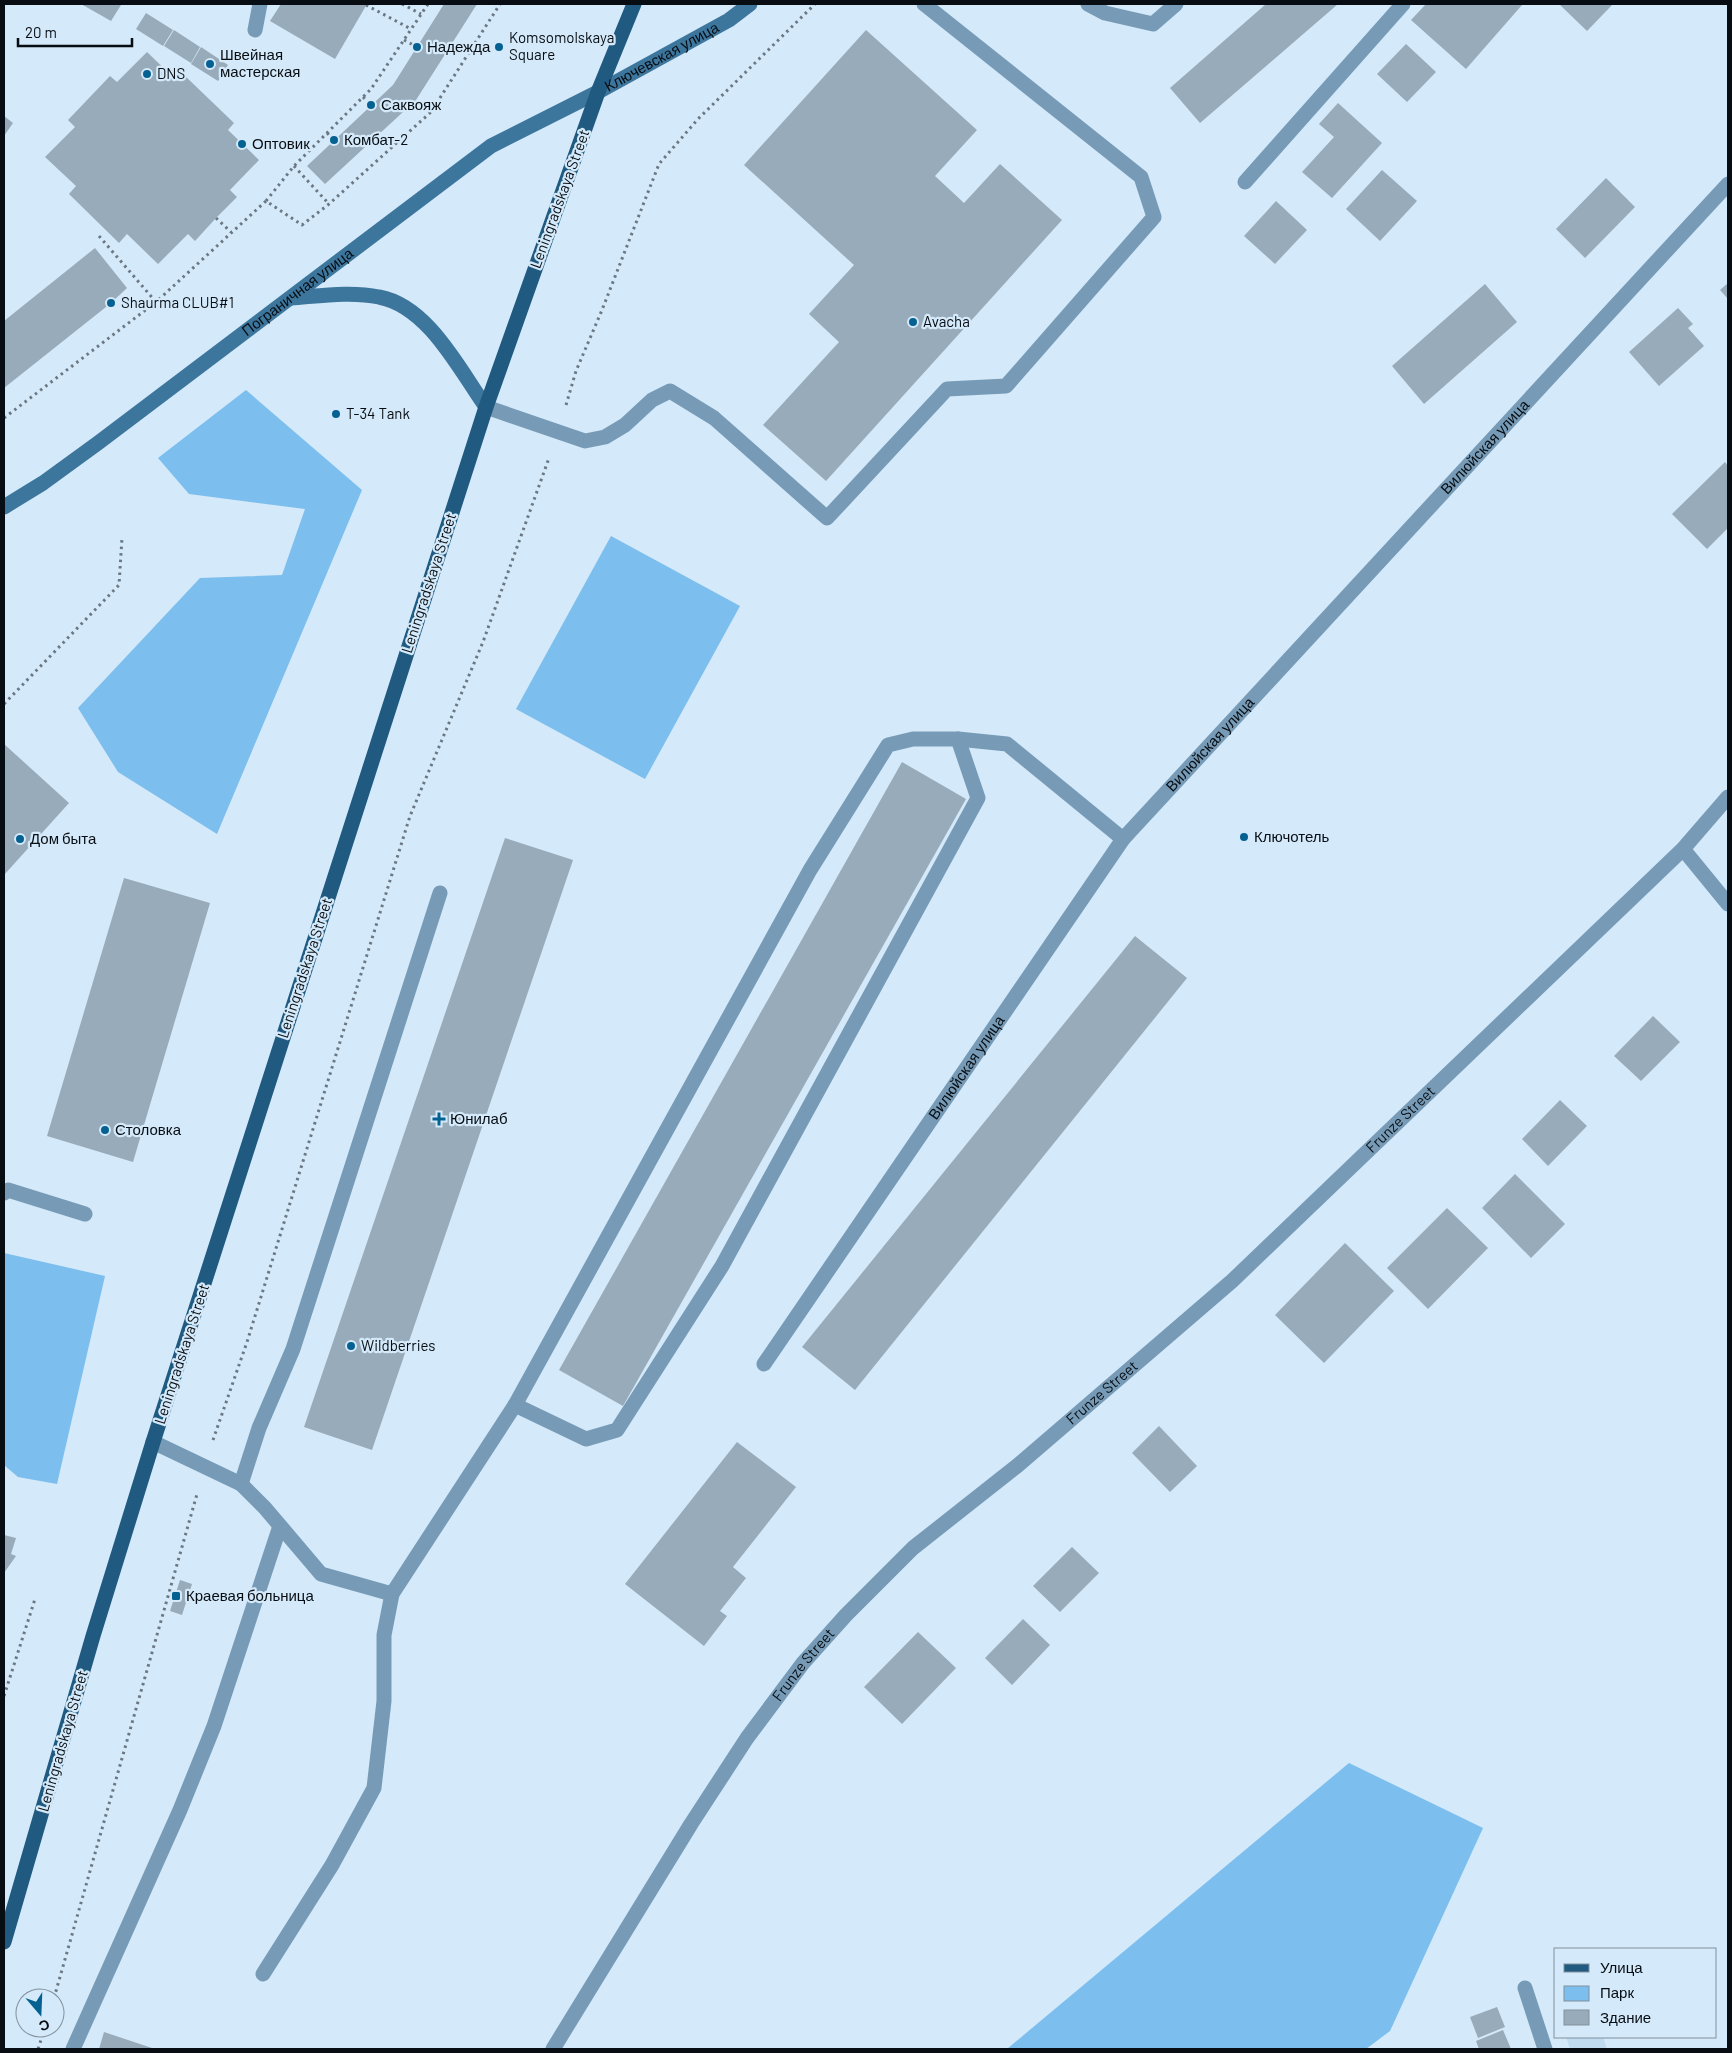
<svg xmlns="http://www.w3.org/2000/svg" width="1732" height="2053" viewBox="0 0 1732 2053" font-family="Barlow,sans-serif">
<style>
.built{fill:#c0dbf0}
.green{fill:#7cbeee}
.building{fill:#98abba}
.lines{fill:none;stroke-linecap:round;stroke-linejoin:round}
.path{stroke:#6b7883;stroke-width:3;stroke-dasharray:2.5 4;stroke-linecap:butt}
.lane{stroke:#779bb6;stroke-width:15}
.street{stroke:#779bb6;stroke-width:15}
.secondary{stroke:#3d769d;stroke-width:15}
.primary{stroke:#205a80;stroke-width:15}
.poi-dot{fill:#056191;stroke:#d4e9f9;stroke-width:2}
.labels{text-anchor:middle;stroke-width:4.5;stroke-linejoin:round;paint-order:stroke}
.poi-label{font-size:15px;fill:#070d13;stroke:#d4e9f9;text-anchor:start}
.street-label{font-size:15px;fill:#070d13;stroke:#d4e9f9}
</style>
<rect width="100%" height="100%" fill="#d4e9f9"/>
<polygon class="built" points="1566,2037 1603,2037 1607,2049 1570,2049"/>
<g class="green">
<polygon points="246,390 362,490 217,834 118,772 78,708 200,578 282,575 305,509 189,494 158,458"/>
<polygon points="611,536 740,606 645,779 516,709"/>
<polygon points="4,1253 105,1276 57,1484 18,1477 4,1465"/>
<polygon points="1349,1763 1483,1828 1390,2031 1366,2049 1007,2049"/>
</g>
<g class="building">
<polygon points="81,4 120,4 121,5 111,21"/>
<polygon points="281,4 367,4 335,59 270,21"/>
<polygon points="444,4 477,4 416,100 325,184 307,166 393,85"/>
<polygon points="1266,4 1338,4 1200,123 1170,88"/>
<polygon points="1426,4 1521,4 1522,5 1466,69 1411,20"/>
<polygon points="1559,4 1613,4 1587,31"/>
<polygon points="146,13 173,30 163,46 136,29"/>
<polygon points="174,30 200,47 191,63 164,46"/>
<polygon points="866,30 977,130 935,176 964,203 1000,164 1062,220 826,481 763,425 839,342 809,314 854,265 744,165"/>
<polygon points="1406,44 1436,72 1407,102 1377,74"/>
<polygon points="201,47 228,65 218,81 191,64"/>
<polygon points="147,52 177,81 183,74 234,123 228,130 259,160 230,190 237,197 216,218 195,241 188,234 158,264 127,234 119,243 69,194 76,186 45,157 75,127 68,120 110,76 117,82"/>
<polygon points="1338,103 1382,143 1332,198 1302,172 1334,137 1319,124"/>
<polygon points="4,116 13,123 4,136"/>
<polygon points="1382,170 1417,201 1380,241 1346,209"/>
<polygon points="1606,178 1635,207 1585,258 1556,229"/>
<polygon points="1276,201 1307,230 1275,264 1244,236"/>
<polygon points="95,248 127,288 111,303 4,388 4,321"/>
<polygon points="1728,283 1728,299 1720,290"/>
<polygon points="1485,284 1517,322 1424,404 1392,366"/>
<polygon points="1678,308 1693,324 1688,328 1704,346 1659,386 1629,352"/>
<polygon points="1725,462 1728,466 1728,528 1707,549 1672,514"/>
<polygon points="4,744 69,803 4,875"/>
<polygon points="902,762 966,799 623,1406 559,1370"/>
<polygon points="505,838 573,860 372,1450 304,1427"/>
<polygon points="124,878 210,903 133,1162 47,1136"/>
<polygon points="1135,936 1187,978 855,1390 802,1347"/>
<polygon points="1653,1016 1680,1042 1641,1081 1614,1056"/>
<polygon points="1560,1100 1587,1126 1548,1166 1522,1139"/>
<polygon points="1515,1174 1565,1224 1531,1258 1482,1208"/>
<polygon points="1447,1208 1488,1248 1428,1309 1387,1268"/>
<polygon points="1345,1243 1394,1291 1324,1363 1275,1315"/>
<polygon points="1159,1426 1197,1466 1170,1492 1132,1453"/>
<polygon points="737,1442 796,1487 733,1567 746,1578 720,1611 727,1616 704,1646 625,1584"/>
<polygon points="4,1535 16,1538 11,1554 16,1556 4,1573"/>
<polygon points="1072,1547 1099,1573 1060,1612 1033,1586"/>
<polygon points="180,1580 192,1584 182,1615 170,1611"/>
<polygon points="1023,1619 1050,1645 1012,1685 985,1658"/>
<polygon points="918,1632 956,1668 902,1724 864,1687"/>
<polygon points="1497,2007 1505,2027 1478,2038 1470,2017"/>
<polygon points="1503,2030 1511,2049 1479,2049 1476,2041"/>
<polygon points="104,2032 155,2049 99,2049"/>
</g>
<g class="lines">
<g class="path">
<polyline points="402,4 421,14"/>
<polyline points="366,5 411,29"/>
<polyline points="404,40 417,47"/>
<polyline points="363,97 371,105"/>
<polyline points="327,133 334,140"/>
<polyline points="294,166 329,204"/>
<polyline points="266,201 294,166 371,89 428,4"/>
<polyline points="216,218 231,232"/>
<polyline points="99,236 156,302"/>
<polyline points="566,405 576,371 602,310 659,164 698,119 815,4"/>
<polyline points="4,418 156,302 266,201 302,225 329,204 431,112 500,4"/>
<polyline points="4,704 119,585 122,538"/>
<polyline points="213,1440 247,1342 410,816 483,642 549,458"/>
<polyline points="4,1696 35,1599"/>
<polyline points="54,1998 197,1494"/>
<polyline points="38,2049 45,2028"/>
</g>
<g class="lane">
<polyline points="1088,4 1105,13 1153,24 1176,4"/>
<polyline points="255,30 260,4"/>
<polyline points="1245,182 1403,4"/>
<polyline points="486,407 585,441 605,437 625,425 652,400 670,391 714,418 827,518 947,389 1006,386 1154,217 1141,177 924,4"/>
<polyline points="1683,849 1728,904"/>
<polyline points="4,1193 8,1190 85,1214"/>
<path id="s1" d="M764,1364L1123,839"/>
<polyline points="515,1405 586,1439 617,1430 722,1266 978,798 958,739"/>
<polyline points="241,1484 259,1428 293,1349 440,893"/>
<polyline points="263,1974 332,1865 374,1788 384,1701 384,1635 392,1594"/>
<polyline points="73,2049 180,1810 214,1726 280,1526"/>
</g>
<g class="street">
<path id="s2" d="M153,1442L241,1484L265,1508L321,1574L392,1594L515,1405L810,870L888,745L913,739H958L1007,744L1123,839L1728,184"/>
<polyline points="1525,1988 1545,2049"/>
<path id="s3" d="M553,2049L691,1824L747,1738L803,1663L846,1615L913,1548L1017,1466L1232,1281L1683,849L1728,797"/>
</g>
<g class="secondary">
<path d="M291,298C319,296 351,291 379,297C428,306 459,369 486,407"/>
<path id="s4" d="M4,507L43,483L98,443L491,146L598,92L729,20L750,4"/>
</g>
<polyline class="primary" points="4,1942 93,1636 153,1442 486,407 598,92 634,4"/>
</g>
<g class="poi-dot">
<circle cx="417" cy="47" r="5"/>
<circle cx="499" cy="47" r="5"/>
<circle cx="210" cy="64" r="5"/>
<circle cx="147" cy="74" r="5"/>
<circle cx="371" cy="105" r="5"/>
<circle cx="334" cy="140" r="5"/>
<circle cx="242" cy="144" r="5"/>
<circle cx="111" cy="303" r="5"/>
<circle cx="913" cy="322" r="5"/>
<circle cx="336" cy="414" r="5"/>
<circle cx="1244" cy="837" r="5"/>
<circle cx="20" cy="839" r="5"/>
<path d="M436.5 1111.5h5v5h5v5h-5v5h-5v-5h-5v-5h5z"/>
<circle cx="105" cy="1130" r="5"/>
<circle cx="351" cy="1346" r="5"/>
<rect x="171" y="1591" width="10" height="10" rx="2.5"/>
</g>
<g class="labels">
<g class="poi-label">
<text x="509" y="43">Komsomolskaya<tspan x="509" dy="17">Square</tspan></text>
<text x="427" y="52">Надежда</text>
<text x="220" y="60">Швейная<tspan x="220" dy="17">мастерская</tspan></text>
<text x="157" y="79">DNS</text>
<text x="381" y="110">Саквояж</text>
<text x="344" y="145">Комбат-2</text>
<text x="252" y="149">Оптовик</text>
<text x="121" y="308">Shaurma CLUB#1</text>
<text x="923" y="327">Avacha</text>
<text x="346" y="419">T-34 Tank</text>
<text x="1254" y="842">Ключотель</text>
<text x="30" y="844">Дом быта</text>
<text x="450" y="1124">Юнилаб</text>
<text x="115" y="1135">Столовка</text>
<text x="361" y="1351">Wildberries</text>
<text x="186" y="1601">Краевая больница</text>
</g>
<g class="street-label">
<text dy="5" stroke="none"><textPath href="#s4" startOffset="799">Ключевская улица</textPath></text>
<text transform="translate(560 199) rotate(-70)" y="5">Leningradskaya Street</text>
<text dy="5" stroke="none"><textPath href="#s4" startOffset="364">Пограничная улица</textPath></text>
<text dy="5" stroke="none"><textPath href="#s2" startOffset="2079">Вилюйская улица</textPath></text>
<text transform="translate(429 583) rotate(-72)" y="5">Leningradskaya Street</text>
<text dy="5" stroke="none"><textPath href="#s2" startOffset="1674">Вилюйская улица</textPath></text>
<text transform="translate(305 968) rotate(-72)" y="5">Leningradskaya Street</text>
<text dy="5" stroke="none"><textPath href="#s1" startOffset="359">Вилюйская улица</textPath></text>
<text dy="5" stroke="none"><textPath href="#s3" startOffset="1269">Frunze Street</textPath></text>
<text transform="translate(182 1354) rotate(-72)" y="5">Leningradskaya Street</text>
<text dy="5" stroke="none"><textPath href="#s3" startOffset="864">Frunze Street</textPath></text>
<text dy="5" stroke="none"><textPath href="#s3" startOffset="459">Frunze Street</textPath></text>
<text transform="translate(63 1741) rotate(-74)" y="5">Leningradskaya Street</text>
</g>
</g>
<rect width="1732" height="2053" fill="none" stroke="#070d13" stroke-width="10"/>
<rect x="1554" y="1948" width="162" height="90" fill="#d4e9f9" stroke="#82919d"/>
<rect x="1564" y="1964" width="25" height="8" fill="#205a80" stroke="#82919d"/>
<text x="1600" y="1973" font-size="15" fill="#070d13">Улица</text>
<rect x="1564" y="1986" width="25" height="15" fill="#7cbeee" stroke="#82919d"/>
<text x="1600" y="1998" font-size="15" fill="#070d13">Парк</text>
<rect x="1564" y="2010" width="25" height="15" fill="#98abba" stroke="#82919d"/>
<text x="1600" y="2023" font-size="15" fill="#070d13">Здание</text>
<g transform="translate(40 2013) rotate(161)"><circle r="24" fill="#d4e9f9" stroke="#82919d"/>
<path d="M0-4L9 19L0 12L-9 19Z" fill="#056191"/>
<text y="-8" font-size="14" font-weight="bold" text-anchor="middle" fill="#070d13">С</text>
</g>
<path d="M18 38v8h114v-8" fill="none" stroke="#070d13" stroke-width="2.5"/>
<text x="25" y="38" font-size="15" fill="#070d13" stroke="#d4e9f9" stroke-width="4" paint-order="stroke">20 m</text>
</svg>
